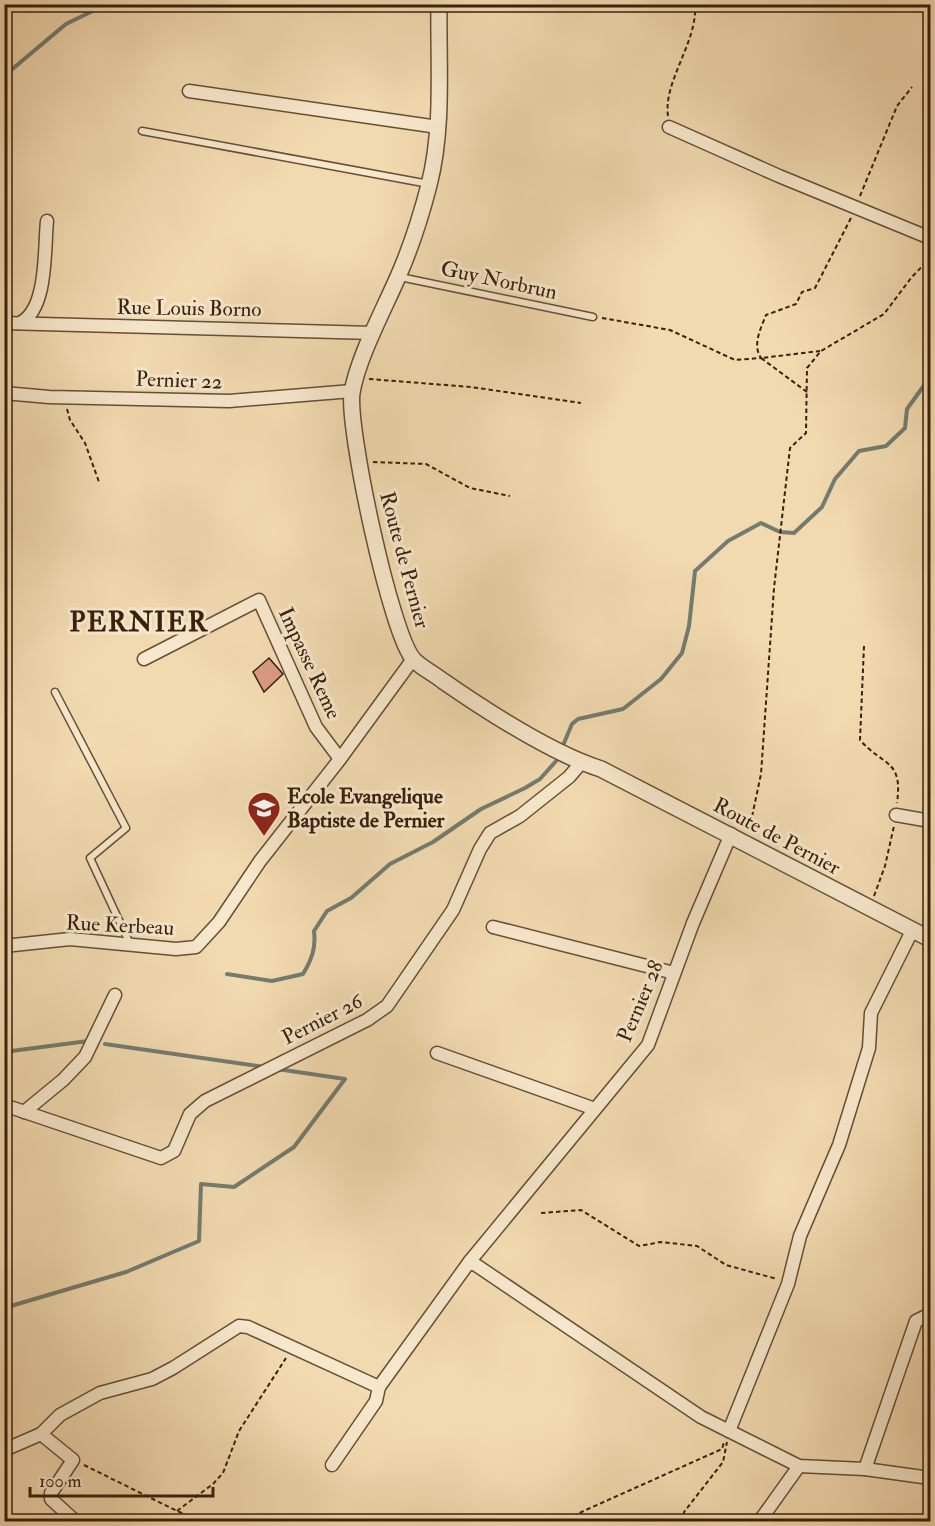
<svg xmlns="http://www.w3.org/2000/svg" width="935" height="1526" viewBox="0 0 935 1526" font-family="'IM FELL Double Pica',serif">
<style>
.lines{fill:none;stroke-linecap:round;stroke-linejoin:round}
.stream{stroke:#747c70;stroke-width:4}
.building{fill:#d99a82;stroke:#38200c;stroke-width:1.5}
.service-casing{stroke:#664e35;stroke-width:9}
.minor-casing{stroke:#664e35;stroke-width:15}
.tertiary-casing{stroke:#664e35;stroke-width:18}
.path{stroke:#38200c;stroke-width:2;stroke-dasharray:4.5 3;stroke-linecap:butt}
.service{stroke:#f7e7cc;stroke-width:6}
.minor{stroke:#f7e7cc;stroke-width:12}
.tertiary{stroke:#f7e7cc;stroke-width:15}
.labels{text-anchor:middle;stroke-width:6;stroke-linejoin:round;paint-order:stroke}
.street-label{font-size:21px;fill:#38200c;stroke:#f7e7cc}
.poi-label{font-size:21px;font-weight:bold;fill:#38200c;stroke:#f7e7cc;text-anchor:start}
.district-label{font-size:27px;font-weight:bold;letter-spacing:1.5px;fill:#38200c;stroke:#f7e7cc}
</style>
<rect width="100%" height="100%" fill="#f2dab0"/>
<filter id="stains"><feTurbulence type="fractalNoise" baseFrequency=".00333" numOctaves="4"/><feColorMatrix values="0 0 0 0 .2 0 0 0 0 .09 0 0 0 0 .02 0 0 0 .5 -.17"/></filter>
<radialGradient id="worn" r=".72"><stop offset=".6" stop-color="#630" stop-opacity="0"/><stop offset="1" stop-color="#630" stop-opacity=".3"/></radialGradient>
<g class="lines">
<g class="stream">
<polyline points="4,76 66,24 107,4"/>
<polyline points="564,743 572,724 578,719 623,709 661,679 682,653 689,626 695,571 728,541 761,523 780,532 794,533 822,507 835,479 859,451 886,446 905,428 907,409 930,377"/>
<path d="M227,974L272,981L303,974C312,959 316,948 314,931L327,911L351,898L390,864L433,842L481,809L525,788L540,779L557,760"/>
<polyline points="105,1044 264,1067"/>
<polyline points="4,1052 88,1041"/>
<polyline points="4,1308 126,1272 199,1241 201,1184 234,1187 294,1147 345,1079 277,1069"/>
</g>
</g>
<polygon class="building" points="269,658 283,674 264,692 253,672"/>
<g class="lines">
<defs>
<g id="service">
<polyline points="142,131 429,184"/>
<polyline points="400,277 593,317"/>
<polyline points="55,692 126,828 90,858 130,944"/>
</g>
<g id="minor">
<polyline points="189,91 438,127"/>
<polyline points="669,127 779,176 930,238"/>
<polyline points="4,323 373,333"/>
<path d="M20,323C48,309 44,250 47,221"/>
<polyline points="4,393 49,397 229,401 352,391"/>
<polyline points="4,529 5,529"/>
<polyline points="144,659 259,600 316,727 340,759"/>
<polyline points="896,815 930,821"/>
<polyline points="493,927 674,973"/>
<polyline points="4,946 70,939 176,949 196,947 219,922 260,861 340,759 413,659"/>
<polyline points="437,1053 595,1109"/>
<polyline points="4,1105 161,1158 174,1151 190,1114 205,1101 367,1020 387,1006 453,910 480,849 490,833 520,816 569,777 581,763"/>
<polyline points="24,1112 63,1080 85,1057 115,995"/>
<polyline points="470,1261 648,1045 693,923 731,834"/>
<polyline points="729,1431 788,1284 800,1236 839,1145 869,1048 871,1013 912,931"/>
<polyline points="41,1434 73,1460 51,1493 51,1499 76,1522"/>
<polyline points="4,1450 41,1434 60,1415 100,1393 152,1379 173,1368 239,1326 248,1327 379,1387 470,1261 701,1417 799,1466 865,1469 930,1478"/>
<polyline points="332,1465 376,1401 379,1387"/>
<polyline points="865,1469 916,1321 930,1314"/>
<polyline points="759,1522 799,1466"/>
</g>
<path id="tertiary" d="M439,4C438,63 444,127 429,185C421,216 410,250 397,279C383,311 357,360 352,393C347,428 391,636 414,660C422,668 434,674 443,681C485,710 553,754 601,769L930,939"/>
</defs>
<use href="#service" class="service-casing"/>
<use href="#minor" class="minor-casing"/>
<use href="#tertiary" class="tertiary-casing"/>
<g class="path">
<polyline points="100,4 100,7"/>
<path d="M668,116C663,81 698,42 695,4"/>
<polyline points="860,196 897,106 912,87"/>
<path d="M926,224C931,208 923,189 930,174"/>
<path d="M602,318L670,330L735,360L761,358C752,345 761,328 766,315L796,304L802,292L815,288L851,218"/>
<polyline points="369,379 471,387 581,403"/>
<polyline points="807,392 761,358 820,351"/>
<polyline points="67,409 70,420 85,443 99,482"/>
<polyline points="373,462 426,464 470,488 510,496"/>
<path d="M864,646L860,740C884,767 903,759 897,803"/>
<polyline points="749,831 761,774 774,588 790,448 806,433 807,368 821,351 884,314 911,278 930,258"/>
<polyline points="874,896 885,866 894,826"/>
<polyline points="541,1213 581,1210 639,1246 661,1242 697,1246 726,1265 777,1279"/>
<polyline points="84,1465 177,1511 205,1522"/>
<polyline points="177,1511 213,1484 223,1473 239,1431 286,1358"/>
<polyline points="559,1522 722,1449 724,1442"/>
<polyline points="683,1522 684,1512 723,1462 727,1442"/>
</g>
<use href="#service" class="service"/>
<use href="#minor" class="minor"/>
<use href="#tertiary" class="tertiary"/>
</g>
<defs>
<symbol id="school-pin" viewBox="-11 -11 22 30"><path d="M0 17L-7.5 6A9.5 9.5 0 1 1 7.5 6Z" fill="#8f2418" stroke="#f7e7cc"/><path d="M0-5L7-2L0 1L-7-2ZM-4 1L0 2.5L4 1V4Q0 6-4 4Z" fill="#fff"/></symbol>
</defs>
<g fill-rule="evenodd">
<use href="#school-pin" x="245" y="789" width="38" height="52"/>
</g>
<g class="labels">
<g class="street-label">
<text transform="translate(499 280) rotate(12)" y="7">Guy Norbrun</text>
<text transform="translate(189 308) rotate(1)" y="7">Rue Louis Borno</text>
<text transform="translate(179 380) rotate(2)" y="7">Pernier 22</text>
<text transform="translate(405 560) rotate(75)" y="7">Route de Pernier</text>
<text transform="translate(310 663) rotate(65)" y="7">Impasse Reme</text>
<text transform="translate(777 836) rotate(28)" y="7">Route de Pernier</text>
<text transform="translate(120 925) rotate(3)" y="7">Rue Kerbeau</text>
<text transform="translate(640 1001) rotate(-67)" y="7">Pernier 28</text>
<text transform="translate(322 1019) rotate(-27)" y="7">Pernier 26</text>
</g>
<g class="poi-label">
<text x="287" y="803">Ecole Evangelique<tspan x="287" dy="24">Baptiste de Pernier</tspan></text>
</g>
<g class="district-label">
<text x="139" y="631">PERNIER</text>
</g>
</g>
<rect width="935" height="1526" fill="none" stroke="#f2dab0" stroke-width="24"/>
<rect x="6" y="6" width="923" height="1514" fill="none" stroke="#38200c" stroke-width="3"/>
<rect x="12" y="12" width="911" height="1502" fill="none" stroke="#38200c" stroke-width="1.5"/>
<path d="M30 1487v9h183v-9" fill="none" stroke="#38200c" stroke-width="3"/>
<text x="39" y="1487" font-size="18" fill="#38200c" stroke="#f7e7cc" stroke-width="4.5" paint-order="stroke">100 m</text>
<rect width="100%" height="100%" filter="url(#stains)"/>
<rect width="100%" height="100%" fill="url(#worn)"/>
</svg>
